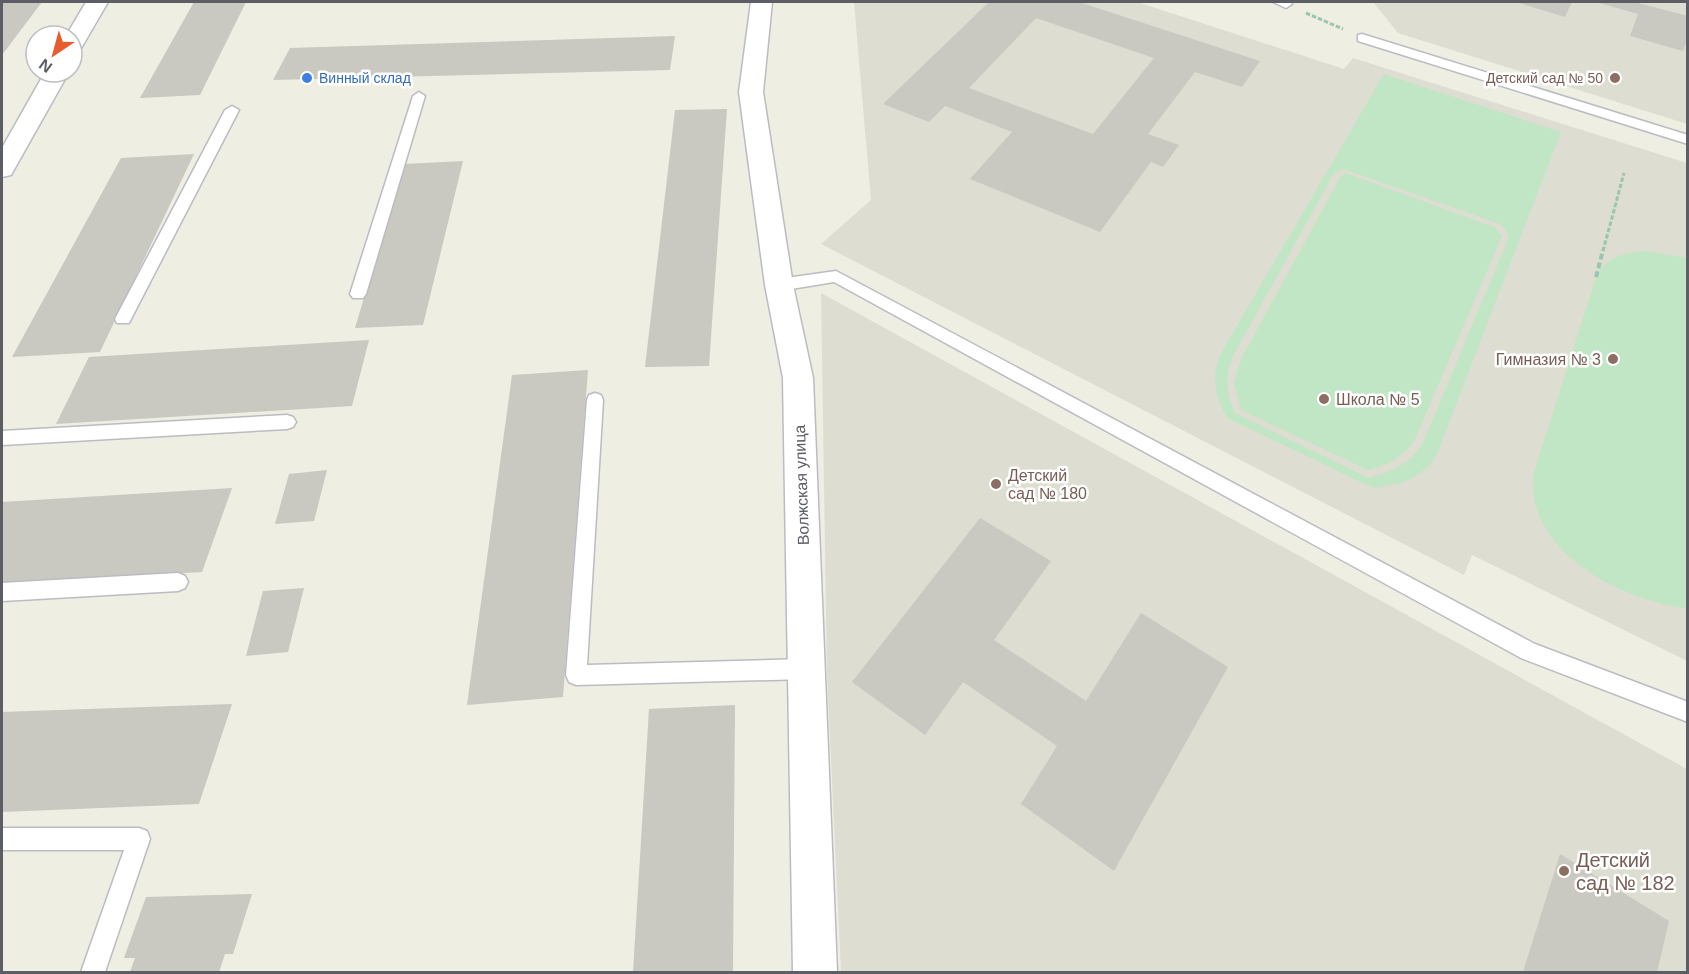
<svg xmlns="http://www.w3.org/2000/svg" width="1689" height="974" viewBox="0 0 1689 974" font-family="Helvetica,sans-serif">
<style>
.education{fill:#deddd1}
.green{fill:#c0e6c6;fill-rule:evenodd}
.building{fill:#c9c8c1;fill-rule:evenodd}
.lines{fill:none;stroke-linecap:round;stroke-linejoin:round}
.lane-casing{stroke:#bbbcc2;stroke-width:3}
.street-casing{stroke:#bbbcc2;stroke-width:3}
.path-far1{stroke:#99c6ae;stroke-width:3;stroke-dasharray:4.5 2;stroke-linecap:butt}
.path{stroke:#99c6ae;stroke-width:4;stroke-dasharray:6 3;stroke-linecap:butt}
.lane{fill:#fff;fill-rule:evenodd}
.street{fill:#fff;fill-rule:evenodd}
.shop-dot{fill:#3f7fe0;stroke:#fff;stroke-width:2}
.education-dot{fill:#8d6e63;stroke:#fff;stroke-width:2}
.labels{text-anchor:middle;stroke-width:5;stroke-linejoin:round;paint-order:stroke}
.far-shop-label{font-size:14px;fill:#366cbe;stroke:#fff;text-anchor:start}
.far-education-label{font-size:14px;fill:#785e54;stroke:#fff;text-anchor:end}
.education-label{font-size:16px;fill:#785e54;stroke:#fff;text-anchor:start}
.street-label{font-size:16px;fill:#5b5e64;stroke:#fff}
.near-education-label{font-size:20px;fill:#785e54;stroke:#fff;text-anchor:start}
</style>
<rect width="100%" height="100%" fill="#eeeee3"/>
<g class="education">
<polygon points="854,2 1137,2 1344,69 1353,58 1687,163 1687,661 1472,555 1464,575 821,244 871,200"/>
<polygon points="1373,2 1687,2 1687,124 1398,33"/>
<polygon points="821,293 1687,769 1687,972 841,972 827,675"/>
</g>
<g class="green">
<path d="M1384,74L1561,132L1439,449L1432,463L1419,474L1402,483L1373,488L1227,418C1215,395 1210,377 1221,353ZM1343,169L1497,223L1504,228L1509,237L1423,443C1410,464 1393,471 1369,478L1235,413C1226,392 1224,376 1233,356L1334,173Z"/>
<path d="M1346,173L1494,227L1502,236L1415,439C1403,458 1388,465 1368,470L1241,410L1234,383L1241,359L1341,176Z"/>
<path d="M1647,251L1687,258V608C1623,602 1522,550 1534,472L1596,277C1606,256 1625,253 1647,251Z"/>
</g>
<g class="building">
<polygon points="2,2 42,2 2,55"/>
<polygon points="194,2 246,2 200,95 140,98"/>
<path d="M989,2H1079L1260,61L1242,87L1195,72L1148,134L1179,145L1163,167L1151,162L1100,232L970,179L1012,132L945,106L929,122L883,104ZM1036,18L1154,58L1093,134L969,88Z"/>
<polygon points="1516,2 1572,2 1565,17"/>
<polygon points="1596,2 1634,2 1688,16 1688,37 1683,51 1630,36 1638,14"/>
<polygon points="675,36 670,70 273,80 290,48"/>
<polygon points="727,109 709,366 645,367 675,110"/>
<polygon points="194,154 100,352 12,357 121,158"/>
<polygon points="463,161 423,325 355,328 404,164"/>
<polygon points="369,340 352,406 56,424 89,357"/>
<polygon points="588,370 563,697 467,705 512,375"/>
<polygon points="327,470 314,521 275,524 289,474"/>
<polygon points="232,488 202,572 2,584 2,502"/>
<polygon points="980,518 1051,561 994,640 1086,701 1141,613 1228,667 1114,871 1021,804 1057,746 963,682 925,735 852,682"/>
<polygon points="304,588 288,652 246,656 263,591"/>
<polygon points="232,704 199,804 2,812 2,712"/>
<polygon points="735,705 733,972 633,972 649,709"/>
<polygon points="1560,854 1669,921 1657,972 1523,972"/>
<polygon points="252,894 233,954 225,954 219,972 130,972 135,958 124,958 146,897"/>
</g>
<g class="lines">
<defs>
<g id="lane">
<polygon points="1273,2 1290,2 1292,4 1286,8"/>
<polygon points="1362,34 1688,135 1688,144 1358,41 1358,35"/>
<polygon points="419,92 425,96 366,294 363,298 353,298 350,294 413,96"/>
<polygon points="232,106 239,110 131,319 129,323 117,323 115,319 225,110"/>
<polygon points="836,271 1535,644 1688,702 1688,722 1521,658 834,282 779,291 774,289 771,285 774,281 779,279"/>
<polygon points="595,393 601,395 603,400 587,665 806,659 813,662 816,669 813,676 806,679 576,685 569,682 566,675 587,400 589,395"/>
<polygon points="287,415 293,417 296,422 293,427 287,429 2,445 2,431"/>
<polygon points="178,573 185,576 188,582 185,588 178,591 2,601 2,583"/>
<polygon points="2,828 139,828 147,831 150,839 105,972 81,972 124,850 2,850"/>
</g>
<g id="street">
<polygon points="86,2 108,2 80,50 72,52 72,36 66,36"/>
<polygon points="751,2 772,2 763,92 793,285 813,378 837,972 793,972 783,378 765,285 739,92"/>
<polygon points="45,72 69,72 11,175 2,177 2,148"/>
</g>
</defs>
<use href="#lane" class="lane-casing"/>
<use href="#street" class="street-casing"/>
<g class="path-far1">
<polyline points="1306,13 1343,29"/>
<polyline points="1603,251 1624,173"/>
</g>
<polyline class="path" points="1596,277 1603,250"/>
<use href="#lane" class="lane"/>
<use href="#street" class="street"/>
</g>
<circle class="shop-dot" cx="307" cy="78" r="6"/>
<g class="education-dot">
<circle cx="1615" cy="78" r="6"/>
<circle cx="1613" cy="359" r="6"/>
<circle cx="1324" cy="399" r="6"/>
<circle cx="996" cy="484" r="6"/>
<circle cx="1564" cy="871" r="6"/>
</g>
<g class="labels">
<g class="far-shop-label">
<text x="319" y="83">Винный склад</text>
</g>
<g class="far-education-label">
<text x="1603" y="83">Детский сад № 50</text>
</g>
<g class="education-label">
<text x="1601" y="365" text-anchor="end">Гимназия № 3</text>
<text x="1336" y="405">Школа № 5</text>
<text x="1008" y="481">Детский<tspan x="1008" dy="18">сад № 180</tspan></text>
</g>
<g class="street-label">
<text transform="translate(801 485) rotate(-92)" y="6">Волжская улица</text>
</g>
<g class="near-education-label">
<text x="1576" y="867">Детский<tspan x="1576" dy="23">сад № 182</tspan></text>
</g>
</g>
<rect width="1689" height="974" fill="none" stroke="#5b5e64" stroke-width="6"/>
<g transform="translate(54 54) rotate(216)"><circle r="28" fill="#ffffff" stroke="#bdbfc1" stroke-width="1.5"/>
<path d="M0-4.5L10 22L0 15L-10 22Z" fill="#e85d2f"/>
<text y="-9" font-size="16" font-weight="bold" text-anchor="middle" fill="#5b5e64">N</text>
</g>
</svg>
